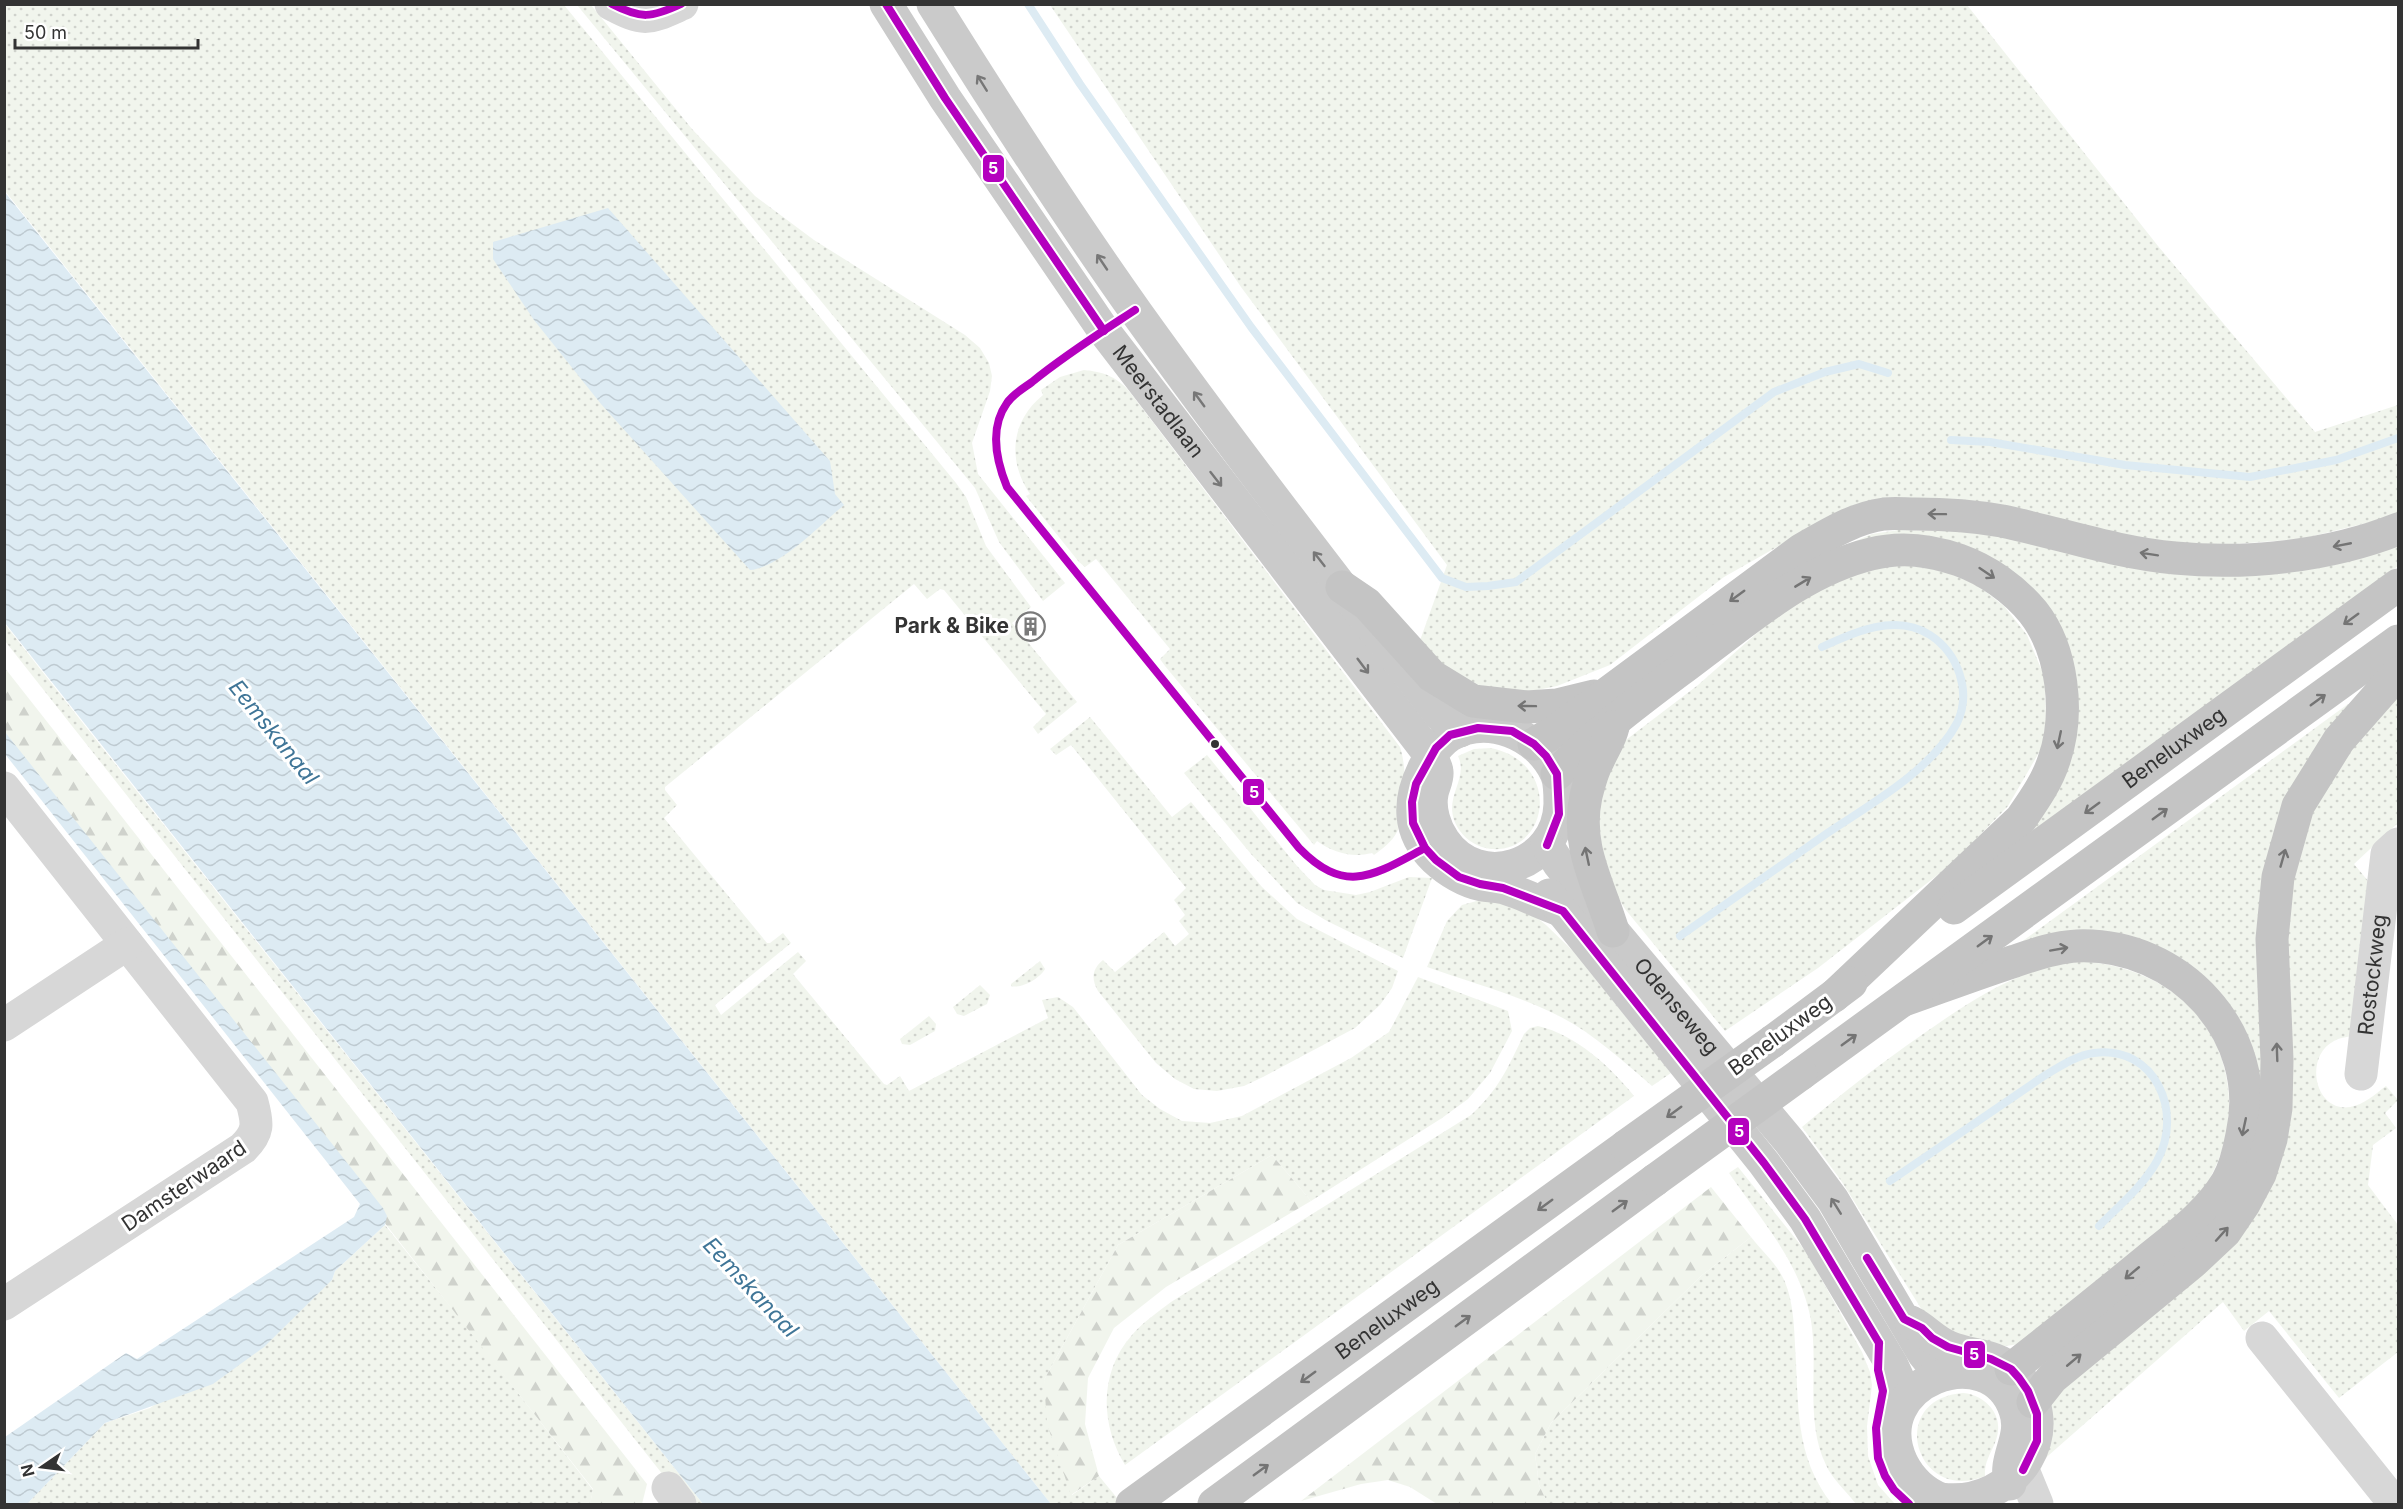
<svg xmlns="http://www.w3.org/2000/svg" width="2403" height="1509" viewBox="0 0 2403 1509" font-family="Inter,sans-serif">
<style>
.green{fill:url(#green-dots)}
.forest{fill:url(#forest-firs)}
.water{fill:url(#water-waves)}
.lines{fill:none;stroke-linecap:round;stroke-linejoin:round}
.stream{stroke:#ddebf3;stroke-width:8}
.minor{stroke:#d7d7d7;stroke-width:33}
.major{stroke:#cacaca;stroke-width:33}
.highway{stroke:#c4c4c4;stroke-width:33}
.highway-bridge{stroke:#c4c4c4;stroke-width:33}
.bus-1-casing{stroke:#fff;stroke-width:12}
.bus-1{stroke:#b400be;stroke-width:8}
.oneway{stroke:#777}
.oneway2{stroke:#747474}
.bus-dot{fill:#333;stroke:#fff;stroke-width:2}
.labels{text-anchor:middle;stroke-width:6;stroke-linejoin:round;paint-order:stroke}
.street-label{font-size:21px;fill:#333;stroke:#fff}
.poi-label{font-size:21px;font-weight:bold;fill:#333;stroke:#fff;text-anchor:end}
.water-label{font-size:22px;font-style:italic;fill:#3f7597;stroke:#fff}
.line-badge{stroke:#fff;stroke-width:2}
.badge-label{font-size:16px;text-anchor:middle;font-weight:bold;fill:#fff}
</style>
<defs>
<pattern id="green-dots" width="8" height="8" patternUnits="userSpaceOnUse" patternTransform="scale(1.5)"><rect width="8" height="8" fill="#f1f5ed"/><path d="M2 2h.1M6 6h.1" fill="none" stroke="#cfd2cc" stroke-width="1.8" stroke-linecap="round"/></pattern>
<pattern id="forest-firs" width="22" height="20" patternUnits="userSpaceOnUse" patternTransform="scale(1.5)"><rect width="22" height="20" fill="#f1f5ed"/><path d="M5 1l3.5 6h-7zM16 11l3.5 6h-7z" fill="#cfd2cc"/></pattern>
<pattern id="water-waves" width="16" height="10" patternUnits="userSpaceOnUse" patternTransform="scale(1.5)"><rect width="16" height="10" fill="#ddebf3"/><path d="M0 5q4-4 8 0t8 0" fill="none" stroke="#becad1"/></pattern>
</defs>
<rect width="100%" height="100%" fill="#fff"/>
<g class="green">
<polygon points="4,5 564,5 956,483 966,497 986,546 1031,607 1012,623 1077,702 1038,734 1033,727 1046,714 944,590 940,589 927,599 914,584 665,787 665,790 677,805 664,818 767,943 770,943 783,933 791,943 715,1005 721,1015 798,952 806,961 793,974 884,1084 887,1085 900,1076 909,1091 1048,1018 1042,1000 1058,997 1073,1007 1142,1095 1160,1109 1182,1121 1210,1123 1242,1116 1351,1058 1389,1032 1418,977 1508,1011 1512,1031 1490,1073 1468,1099 1442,1118 1311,1201 1272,1155 1118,1245 1044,1380 1072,1495 1099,1476 1122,1504 1051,1504 5,191"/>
<polygon points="577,5 591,5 692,129 755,196 814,240 965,335 980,348 989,363 992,376 990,391 972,443 978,474 1065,583 1043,601 999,542 975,488"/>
<polygon points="1050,5 1967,5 2158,246 2315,432 2398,405 2398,513 2387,518 2301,539 2209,546 1833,515 1724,577 1610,665 1557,686 1527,692 1469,684 1418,646 1447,565 1241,287"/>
<path d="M1084,370C1103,372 1116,376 1129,391L1400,747C1407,767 1407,812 1397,832C1392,842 1382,849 1374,855L1372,853C1352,858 1334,853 1317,841L1314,845L1165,666L1160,659L1170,649L1096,559L1085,567L1079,562L1026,496L1030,494C1007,460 1011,421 1043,395L1041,390L1060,377Z"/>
<polygon points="1899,530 1991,532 2125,563 2398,537 2398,566 2016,843 2075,679 1947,543 1830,552 1872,534"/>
<polygon points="1903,565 1943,570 1977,585 2004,606 2027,635 2045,678 2046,725 2041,749 2008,806 1953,863 1818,968 1725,1031 1625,909 1599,866 1598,782 1622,743 1698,685 1791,603 1838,573"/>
<polygon points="4,623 86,727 703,1504 686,1504 5,641"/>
<path d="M2398,696V823L2354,864L2369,882L2352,1036C2347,1037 2339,1038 2334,1041C2303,1057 2315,1113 2350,1107C2364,1105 2375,1094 2386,1086L2398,1100L2385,1113L2396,1128L2373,1145L2368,1185L2398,1225V1352L2339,1398L2269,1311L2244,1331L2223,1302L2041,1462L2052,1399L2237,1235L2286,967L2291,895L2300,845L2315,805L2337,766Z"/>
<polygon points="2348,704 2351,708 2302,773 2261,1093 2166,958 1998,959"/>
<path d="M1090,717L1172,817L1191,802L1262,887L1297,919L1398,971L1392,988L1380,1005L1355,1028L1263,1077L1244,1086L1217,1091L1194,1089L1175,1079L1156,1063L1098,991C1091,979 1092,969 1103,960L1115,972L1164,932L1175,946L1189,934L1179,921L1185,915L1174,900L1186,888L1071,745L1056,755L1050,749Z"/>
<path d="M1491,748C1562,763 1550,853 1491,849C1479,848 1466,840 1460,831C1438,800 1470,781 1458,756L1474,749Z"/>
<polygon points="1207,755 1297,866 1315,885 1324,890 1356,895 1370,892 1409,877 1432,878 1403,958 1327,921 1297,903 1251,854 1184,773"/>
<path d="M1484,899L1526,909L1546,925L1573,951L1671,1073L1652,1086C1623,1061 1595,1035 1561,1017C1518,995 1472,983 1427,967L1447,921L1462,905Z"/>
<path d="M1040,961L1045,969C1040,978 1022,989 1011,986V984Z"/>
<path d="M2079,961C2129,964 2178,984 2207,1028C2236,1074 2236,1131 2210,1178C2206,1186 2202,1196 2197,1202C2180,1219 2158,1232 2140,1247C2100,1279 2060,1311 2019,1344L2006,1346L1979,1345L1927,1318L1842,1182L1802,1127C1841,1094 1881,1063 1923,1034C1972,1000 2018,968 2079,961Z"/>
<polygon points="980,985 990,995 987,1004 964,1016 957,1014 953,1007"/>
<polygon points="929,1016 936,1024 935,1031 910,1045 902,1044 900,1039"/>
<path d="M1538,1026C1576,1035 1610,1066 1634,1096L1125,1465C1100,1424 1099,1372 1132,1335C1143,1322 1158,1312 1171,1302L1471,1115C1499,1089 1508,1068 1524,1034L1530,1028Z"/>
<path d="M1738,1167L1807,1253L1862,1352L1870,1372L1872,1385L1867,1426L1868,1456L1878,1485L1895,1504H1856C1847,1492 1832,1479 1826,1465C1803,1417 1821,1361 1809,1311C1797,1259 1759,1217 1729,1173Z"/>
<polygon points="385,1225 471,1332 593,1490 590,1504 27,1504 105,1423 150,1408 332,1280 335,1271"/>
<path d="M1751,1237C1762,1251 1778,1265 1785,1282C1793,1302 1794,1323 1795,1345C1799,1404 1794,1456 1832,1504H1548L1539,1485L1535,1454L1551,1423L1701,1276Z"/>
<path d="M1963,1393C1986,1395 2005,1416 1996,1440C1991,1454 1984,1461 1985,1476C1916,1505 1885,1399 1963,1393Z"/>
</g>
<g class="forest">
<polygon points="4,667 647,1484 642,1504 590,1504 593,1489 5,738"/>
<polygon points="1272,1155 1311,1201 1166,1287 1114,1328 1088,1378 1085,1424 1099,1476 1071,1495 1047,1424 1044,1380 1118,1245"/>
<polygon points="1711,1187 1751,1237 1701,1276 1551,1423 1535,1454 1539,1485 1548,1504 1437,1504 1410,1487 1388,1480 1361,1484 1301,1501"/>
</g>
<g class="water">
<polygon points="4,191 1051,1504 703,1504 5,623"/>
<path d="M608,208L830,461L835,494L844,505C820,525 781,567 750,570L601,404L534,320L493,259V242Z"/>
<polygon points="5,732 383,1208 387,1216 385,1225 335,1271 332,1280 264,1347 213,1384 105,1423 27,1504 5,1504 5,1437 126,1353 137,1359 354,1217 360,1204 5,754"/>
</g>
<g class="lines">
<g class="stream">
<polyline points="1028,4 1080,84 1251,327 1442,578 1466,587 1488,586 1516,582 1774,392 1825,372 1859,364 1888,373"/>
<polyline points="1951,440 1990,442 2125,465 2250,477 2336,460 2398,438"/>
<path d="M1680,936C1728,902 1777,868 1826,834C1869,805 1932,770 1957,723C1972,692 1958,653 1930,635C1896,613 1854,632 1822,647"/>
<path d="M1890,1181L2044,1076C2059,1067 2077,1055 2094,1053C2155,1045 2184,1112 2157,1161C2143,1186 2119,1206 2099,1226"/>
</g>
<g class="minor">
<path d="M611,4C645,22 648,19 682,4"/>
<path d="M4,788L252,1102C258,1124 259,1132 243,1148L4,1304"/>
<polyline points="4,1025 127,944"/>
<path id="s1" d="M2361,1074L2387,854L2398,844"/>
<polyline points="2262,1338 2395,1504"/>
<polyline points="2023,1470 2037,1504"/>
<polyline points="668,1488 680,1504"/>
</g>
<g class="major">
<path id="s2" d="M886,4L945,98L1104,331L1430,755C1432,760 1437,766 1437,772C1438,779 1433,787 1432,794C1429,809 1435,828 1444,841C1479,892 1558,867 1560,804C1560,794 1560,781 1556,773C1538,734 1487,713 1449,736C1437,744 1430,756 1424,768C1408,800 1407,832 1435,859C1448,871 1465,881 1482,885C1489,886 1497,886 1504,888C1524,894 1543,904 1563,911"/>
<path d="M933,4C998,108 1065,212 1136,312C1234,449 1337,581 1440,715L1460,731"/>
<path id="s3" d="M1547,845L1559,864L1613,931L1790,1142L1833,1200L1923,1353L1932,1364L1947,1373"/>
<polyline points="1549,895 1764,1163 1805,1219 1892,1365 1907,1398"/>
<path d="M1911,1322C1925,1329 1934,1341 1949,1347C1969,1356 1995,1354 2012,1370C2071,1425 2017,1509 1941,1499C1924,1493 1910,1479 1902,1463C1864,1382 1990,1335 2015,1410C2025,1438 2003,1456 2010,1484"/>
</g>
<g class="highway">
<polyline points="1342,587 1367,604 1432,676 1473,701 1527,707 1557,705 1594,696"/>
<path d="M1534,744L1559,729L1801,550C1827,535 1854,518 1884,514C1894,513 1906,514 1916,514C1944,514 1974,516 2002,521C2060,533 2116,553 2175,558C2248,565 2330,556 2398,529"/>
<path d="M1557,774C1600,728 1650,693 1700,655C1753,616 1805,570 1871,554C1902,546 1930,550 1959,560C1987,570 2014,589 2033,612C2063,650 2070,714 2054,760C2047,782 2034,800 2021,819L1834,996"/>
<path id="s4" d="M1954,908L2398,585"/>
<path d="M1613,931C1599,884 1575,847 1586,796C1589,785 1592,771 1598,761C1603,749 1610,740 1613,727"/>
<path d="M1904,1000C1941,987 1978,973 2015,961C2035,954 2056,947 2077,946C2179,942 2265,1034 2242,1135C2239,1151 2235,1168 2227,1182C2208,1214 2174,1238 2146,1261C2101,1298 2056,1334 2011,1369"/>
<polyline points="1773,1041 1851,983"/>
<polyline points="1801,1074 2398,641"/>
<polyline points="2033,1402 2052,1378 2193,1262 2225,1232 2244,1204 2260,1174 2271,1139 2276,1108 2277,1060 2272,939 2278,877 2298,806 2339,740 2398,673"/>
<path id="s5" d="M1132,1504L1626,1146"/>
<polyline points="1214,1504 1655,1180"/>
</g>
<g class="highway-bridge">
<polyline points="1626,1146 1773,1041"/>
<polyline points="1655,1180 1801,1074"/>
</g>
<defs>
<g id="bus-1">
<path d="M612,4C641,19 651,18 681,4"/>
<polyline points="886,4 945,98 1104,331"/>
<path d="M1135,310C1100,333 1065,355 1032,382C1024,388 1013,394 1007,403C989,428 996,460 1007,487L1299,848C1346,896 1374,875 1425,848"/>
<polyline points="1547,845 1559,814 1557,774 1546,756 1534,744 1512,731 1478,728 1450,735 1436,748 1416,784 1412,802 1413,823 1425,848 1436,860 1459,877 1480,884 1503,888 1563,911 1764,1163 1805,1219 1879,1343"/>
<polyline points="1867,1258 1904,1319 1922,1328 1932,1338 1948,1347 1991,1359 2011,1369 2019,1378 2028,1391 2037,1414 2037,1441 2023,1470"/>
<polyline points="1879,1343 1878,1370 1883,1391 1876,1428 1878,1458 1885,1476 1894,1490 1909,1504"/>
</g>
</defs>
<use href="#bus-1" class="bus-1-casing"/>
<use href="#bus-1" class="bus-1"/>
</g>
<defs><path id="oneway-shaft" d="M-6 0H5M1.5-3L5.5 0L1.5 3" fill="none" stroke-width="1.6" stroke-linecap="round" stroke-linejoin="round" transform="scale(1.5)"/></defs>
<g class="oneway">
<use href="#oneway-shaft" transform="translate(982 83) rotate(-122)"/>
<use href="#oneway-shaft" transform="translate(1102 262) rotate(-124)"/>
<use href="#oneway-shaft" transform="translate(1199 399) rotate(-126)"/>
<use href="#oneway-shaft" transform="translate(1216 479) rotate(52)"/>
<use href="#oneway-shaft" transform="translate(1319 559) rotate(-128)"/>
<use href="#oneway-shaft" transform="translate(1363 666) rotate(53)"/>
<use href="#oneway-shaft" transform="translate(1836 1206) rotate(-122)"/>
</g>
<g class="oneway2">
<use href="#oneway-shaft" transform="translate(1937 514) rotate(-179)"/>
<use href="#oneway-shaft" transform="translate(2342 545) rotate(169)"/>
<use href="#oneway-shaft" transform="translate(2149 554) rotate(-171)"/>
<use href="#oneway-shaft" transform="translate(1987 573) rotate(34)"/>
<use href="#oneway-shaft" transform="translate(1803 582) rotate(-31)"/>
<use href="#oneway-shaft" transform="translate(1737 596) rotate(144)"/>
<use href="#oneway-shaft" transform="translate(2351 619) rotate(144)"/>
<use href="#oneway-shaft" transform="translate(2318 700) rotate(-36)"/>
<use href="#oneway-shaft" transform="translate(1527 706) rotate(-179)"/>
<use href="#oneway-shaft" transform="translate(2059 740) rotate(102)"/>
<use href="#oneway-shaft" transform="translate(2092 808) rotate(144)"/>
<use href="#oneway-shaft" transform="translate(2160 814) rotate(-36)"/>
<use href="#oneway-shaft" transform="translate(1587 856) rotate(-102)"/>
<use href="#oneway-shaft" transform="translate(2283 858) rotate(-74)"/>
<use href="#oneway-shaft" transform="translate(1985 941) rotate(-36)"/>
<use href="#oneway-shaft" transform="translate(2059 949) rotate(-10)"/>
<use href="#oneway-shaft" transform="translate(1849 1040) rotate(-36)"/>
<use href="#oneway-shaft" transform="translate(2277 1052) rotate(-92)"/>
<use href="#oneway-shaft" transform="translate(1674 1112) rotate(144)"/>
<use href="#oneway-shaft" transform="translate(2244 1127) rotate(102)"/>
<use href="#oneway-shaft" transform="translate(1545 1205) rotate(144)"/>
<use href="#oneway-shaft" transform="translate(1620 1206) rotate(-36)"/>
<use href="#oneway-shaft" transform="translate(2222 1234) rotate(-48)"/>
<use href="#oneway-shaft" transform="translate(2132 1273) rotate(140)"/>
<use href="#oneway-shaft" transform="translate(1463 1321) rotate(-36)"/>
<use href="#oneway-shaft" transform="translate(2074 1360) rotate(-40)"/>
<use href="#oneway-shaft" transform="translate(1308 1377) rotate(144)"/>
<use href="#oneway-shaft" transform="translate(1261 1470) rotate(-36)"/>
</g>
<defs>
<symbol id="building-ring" viewBox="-11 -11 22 22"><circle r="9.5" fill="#fff" stroke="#7a7a7a" stroke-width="1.5"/><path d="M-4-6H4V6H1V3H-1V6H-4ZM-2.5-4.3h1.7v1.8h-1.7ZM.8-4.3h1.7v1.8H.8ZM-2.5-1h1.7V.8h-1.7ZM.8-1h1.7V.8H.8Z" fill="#7a7a7a"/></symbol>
</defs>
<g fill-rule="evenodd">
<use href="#building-ring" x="1014" y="610" width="33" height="33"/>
</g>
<circle class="bus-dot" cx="1215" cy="744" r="5"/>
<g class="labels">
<g class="street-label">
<text dy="7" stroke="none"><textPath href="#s2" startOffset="482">Meerstadlaan</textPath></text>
<text dy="7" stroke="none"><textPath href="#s4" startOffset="272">Beneluxweg</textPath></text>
<text dy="7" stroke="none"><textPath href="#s1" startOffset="100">Rostockweg</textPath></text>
<text dy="7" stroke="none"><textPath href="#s3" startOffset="207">Odenseweg</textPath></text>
<text transform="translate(1780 1035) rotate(-36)" y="7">Beneluxweg</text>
<text transform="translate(184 1186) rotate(-34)" y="7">Damsterwaard</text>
<text dy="7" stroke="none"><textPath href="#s5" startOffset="315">Beneluxweg</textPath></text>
</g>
<g class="poi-label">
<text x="1009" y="633">Park &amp; Bike</text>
</g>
<g class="water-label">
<text transform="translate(274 732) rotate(51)" y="8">Eemskanaal</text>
<text transform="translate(751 1287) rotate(47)" y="8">Eemskanaal</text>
</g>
</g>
<g class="line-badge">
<rect x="982" y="154" width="23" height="29" rx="6" fill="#b400be"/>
<rect x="1242" y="778" width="23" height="28" rx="6" fill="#b400be"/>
<rect x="1727" y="1117" width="23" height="29" rx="6" fill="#b400be"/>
<rect x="1963" y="1340" width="23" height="29" rx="6" fill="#b400be"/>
</g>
<g class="badge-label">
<text x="993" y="174">5</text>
<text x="1254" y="798">5</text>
<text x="1739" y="1137">5</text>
<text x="1974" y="1360">5</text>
</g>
<rect width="2403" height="1509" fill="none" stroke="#333333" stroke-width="12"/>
<g transform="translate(42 1467) rotate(256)" stroke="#ffffff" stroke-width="4.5" paint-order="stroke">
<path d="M0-4.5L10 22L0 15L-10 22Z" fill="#333333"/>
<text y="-9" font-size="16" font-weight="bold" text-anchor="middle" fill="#333333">N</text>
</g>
<path d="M15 39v9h183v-9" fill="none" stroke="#333333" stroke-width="3"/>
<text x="24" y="39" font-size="18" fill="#333333" stroke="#ffffff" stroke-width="4.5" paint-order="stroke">50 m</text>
</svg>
